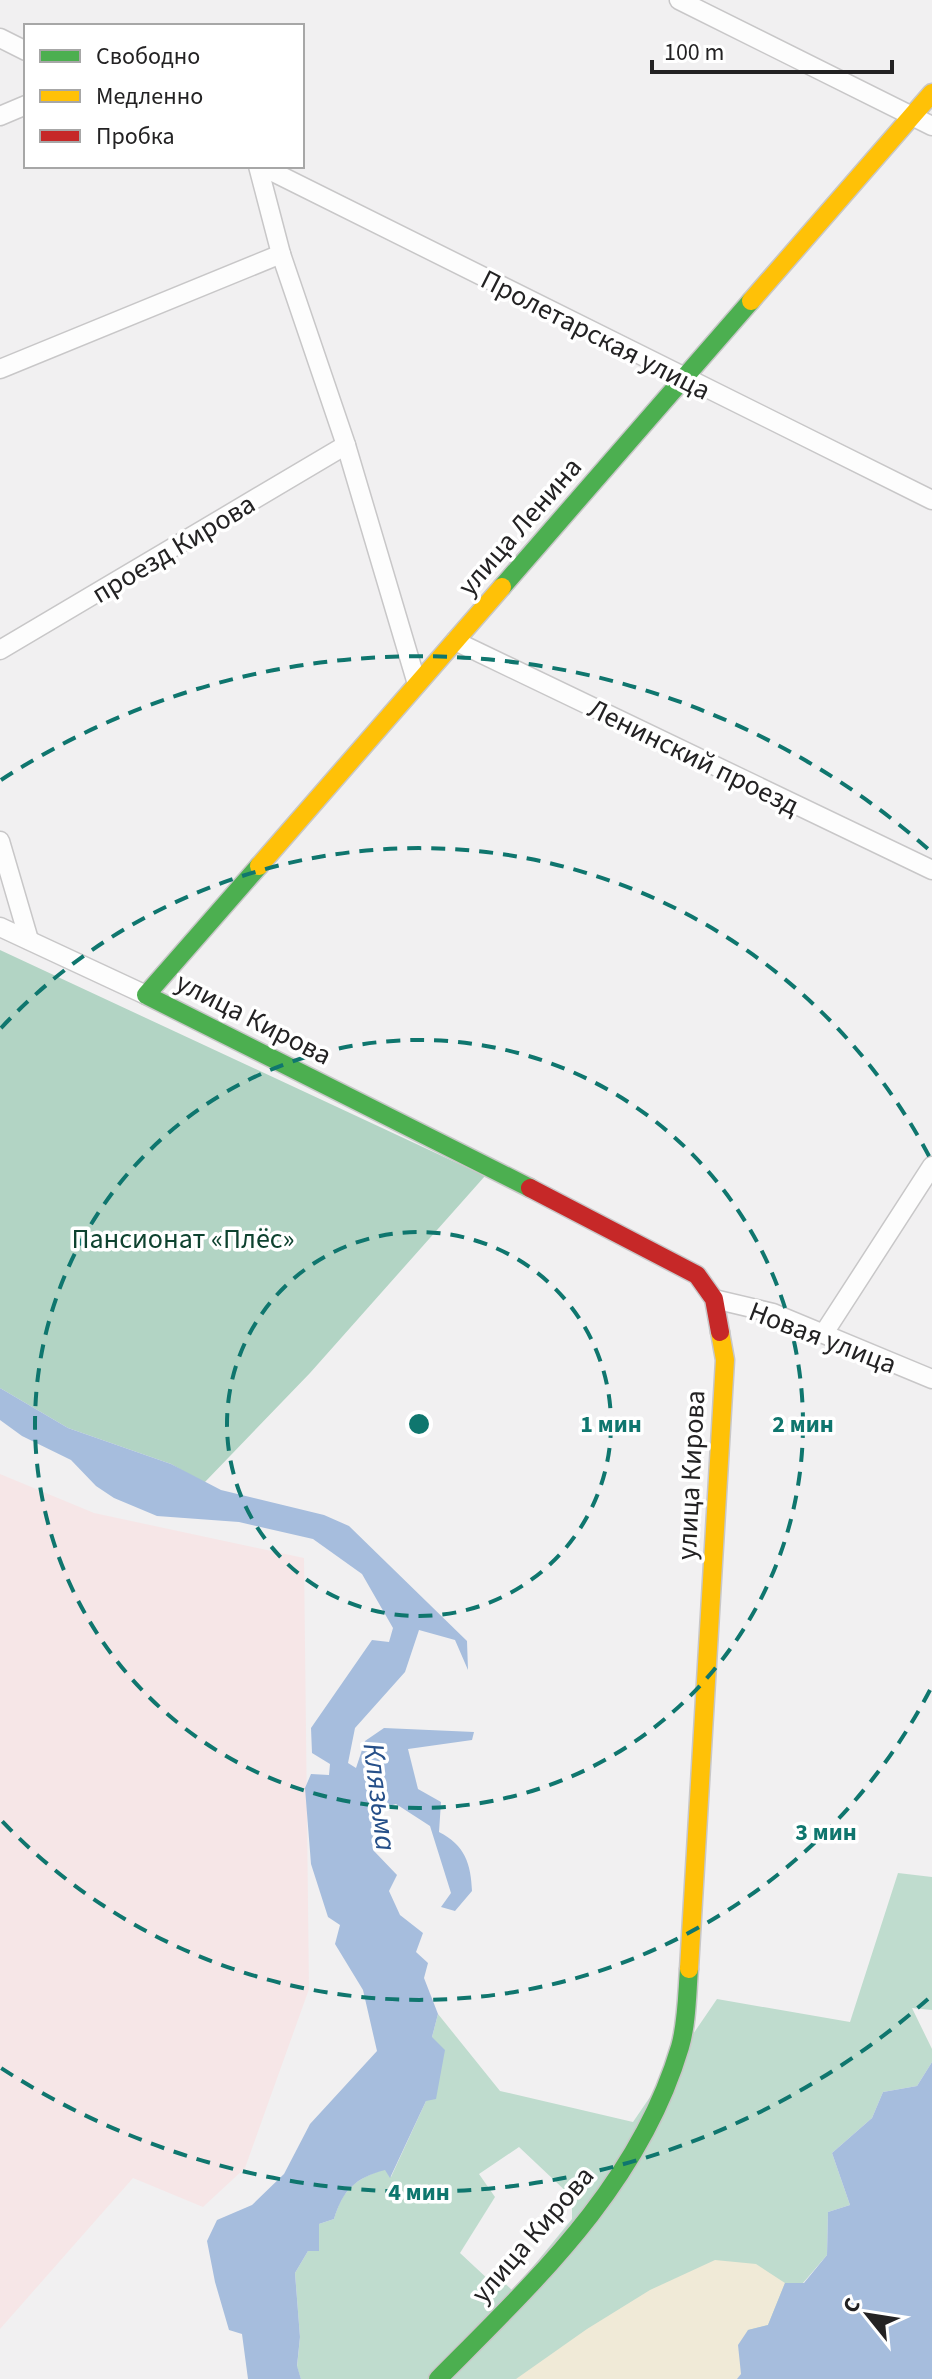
<svg xmlns="http://www.w3.org/2000/svg" width="932" height="2379" viewBox="0 0 932 2379" font-family="'Source Sans 3',sans-serif">
<style>
.industrial{fill:#f6e6e7}
.green{fill:#bfdcce;fill-rule:evenodd}
.forest{fill:#b2d4c4}
.sand{fill:#f0ead7}
.water{fill:#a6bddd}
.lines{fill:none;stroke-linecap:round;stroke-linejoin:round}
.street-casing{stroke:#c8c7c8;stroke-width:21}
.fast-casing{stroke:#c8c7c8;stroke-width:21}
.slow-casing{stroke:#c8c7c8;stroke-width:21}
.jam-casing{stroke:#c8c7c8;stroke-width:21}
.street{stroke:#fdfdfd;stroke-width:18}
.fast{stroke:#4caf50;stroke-width:18}
.slow{stroke:#ffc107;stroke-width:18}
.jam{stroke:#c62828;stroke-width:18}
.ring{fill:none;stroke:#0f766e;stroke-width:4;stroke-dasharray:14 10}
.labels{text-anchor:middle;stroke-width:7;stroke-linejoin:round;paint-order:stroke}
.street-label{font-size:28px;fill:#232223;stroke:#fff}
.park-label{font-size:28px;fill:#0e422f;stroke:#fff}
.water-label{font-size:30px;font-style:italic;fill:#254f89;stroke:#fff}
.centre{fill:#0f766e;stroke:#fff;stroke-width:4}
.ring-label{font-size:24px;text-anchor:middle;font-weight:bold;fill:#0f766e;stroke:#fff;stroke-width:7;stroke-linejoin:round;paint-order:stroke}
</style>
<rect width="100%" height="100%" fill="#f1f0f1"/>
<polygon class="industrial" points="0,1474 94,1513 304,1558 309,1989 245,2168 203,2207 133,2178 0,2329"/>
<path class="green" d="M898,1873L932,1877V2010L912,2008L932,2049V2062L917,2086L883,2092L872,2118L832,2153L850,2205L828,2212L827,2255L803,2283L737,2379H301L297,2367L300,2337L295,2273L308,2251L319,2224L334,2219C343,2189 355,2179 385,2169L391,2177L426,2101L432,2037L438,2014L500,2091L633,2122L717,1999L850,2022ZM519,2147L572,2197V2219L513,2291L496,2275L490,2281L460,2253L495,2197L479,2174Z"/>
<polygon class="forest" points="0,950 485,1176 310,1373 204,1483 171,1464 68,1428 0,1388"/>
<polygon class="sand" points="715,2260 756,2264 785,2283 768,2325 748,2330 741,2374 737,2379 516,2379 587,2329 650,2290"/>
<g class="water">
<path d="M0,1388L68,1428L171,1464L221,1490L324,1515L349,1526L467,1641L468,1670L455,1640L419,1630L405,1672L355,1728L348,1763L356,1768L365,1741L384,1728L474,1732L472,1740L408,1749L418,1789L441,1802L439,1832C465,1845 471,1864 472,1891L455,1911L441,1907L451,1893L430,1826L396,1804L370,1812L381,1832L374,1851L397,1875L389,1891L400,1915L423,1933L416,1952L428,1963L424,1978L438,2014L432,2037L445,2050L436,2099L426,2101L390,2178L385,2170C355,2178 343,2190 334,2219L319,2224V2251H308L295,2273L300,2337L297,2366L301,2379H248L242,2334L229,2330L215,2282L207,2241L217,2220L252,2205L284,2174L310,2124L377,2051L363,1990L335,1944L340,1925L328,1917L311,1864L305,1788L311,1774L329,1775L330,1764L312,1753L311,1728L372,1640L389,1642L393,1628L362,1574L313,1539L239,1522L157,1516L114,1498L96,1486L71,1460L22,1436L0,1420Z"/>
<polygon points="932,2062 932,2379 737,2379 741,2374 738,2345 748,2330 768,2325 785,2283 804,2283 827,2255 828,2212 850,2205 832,2153 872,2118 883,2092 917,2086"/>
</g>
<g class="lines">
<defs>
<g id="street">
<polyline points="679,0 932,126"/>
<polyline points="0,38 26,51"/>
<polyline points="0,116 26,105"/>
<polyline points="258,166 281,254 346,445 417,684"/>
<polyline points="261,166 932,500"/>
<polyline points="0,369 281,254"/>
<polyline points="455,641 932,870"/>
<polyline points="0,650 346,445"/>
<polyline points="0,841 29,940"/>
<polyline points="0,927 146,995"/>
<polyline points="714,1299 773,1313 932,1379"/>
<polyline points="824,1333 932,1166"/>
</g>
<g id="fast">
<polyline points="502,587 751,301"/>
<polyline points="259,866 146,995 530,1188"/>
<path d="M438,2379C536,2280 639,2185 680,2047C687,2023 687,1994 689,1969"/>
</g>
<g id="slow">
<polyline points="751,301 932,93"/>
<polyline points="259,866 502,587"/>
<polyline points="689,1969 725,1360 720,1332"/>
</g>
<polyline id="jam" points="530,1188 697,1275 714,1299 720,1332"/>
</defs>
<use href="#street" class="street-casing"/>
<use href="#fast" class="fast-casing"/>
<use href="#slow" class="slow-casing"/>
<use href="#jam" class="jam-casing"/>
<use href="#street" class="street"/>
<use href="#fast" class="fast"/>
<use href="#slow" class="slow"/>
<use href="#jam" class="jam"/>
</g>
<g class="ring">
<circle cx="419" cy="1424" r="192"/>
<circle cx="419" cy="1424" r="384"/>
<path d="M930 1690A576 576 0 0 1 1 1820M1 1028A576 576 0 0 1 930 1158"/>
<path d="M928 1999A768 768 0 0 1 1 2068M1 780A768 768 0 0 1 928 849"/>
</g>
<g class="labels">
<g class="street-label">
<text transform="translate(596 334) rotate(27)" y="10">Пролетарская улица</text>
<text transform="translate(519 526) rotate(-49)" y="10">улица Ленина</text>
<text transform="translate(173 548) rotate(-31)" y="10">проезд Кирова</text>
<text transform="translate(694 756) rotate(26)" y="10">Ленинский проезд</text>
<text transform="translate(254 1018) rotate(27)" y="10">улица Кирова</text>
<text transform="translate(823 1337) rotate(21)" y="10">Новая улица</text>
<text transform="translate(690 1475) rotate(-87)" y="10">улица Кирова</text>
<text transform="translate(532 2234) rotate(-49)" y="10">улица Кирова</text>
</g>
<g class="park-label">
<text x="183" y="1248">Пансионат «Плёс»</text>
</g>
<g class="water-label">
<text transform="translate(380 1797) rotate(83)" y="10">Клязьма</text>
</g>
</g>
<circle cx="419" cy="1424" r="12" class="centre"/>
<g class="ring-label">
<text x="611" y="1432">1 мин</text>
<text x="803" y="1432">2 мин</text>
<text x="826" y="1840">3 мин</text>
<text x="419" y="2200">4 мин</text>
</g>
<rect x="24" y="24" width="280" height="144" fill="#ffffff" stroke="#a7a7a7" stroke-width="2"/>
<rect x="40" y="50" width="40" height="12" fill="#4caf50" stroke="#a7a7a7" stroke-width="2"/>
<text x="96" y="64" font-size="24" fill="#232223">Свободно</text>
<rect x="40" y="90" width="40" height="12" fill="#ffc107" stroke="#a7a7a7" stroke-width="2"/>
<text x="96" y="104" font-size="24" fill="#232223">Медленно</text>
<rect x="40" y="130" width="40" height="12" fill="#c62828" stroke="#a7a7a7" stroke-width="2"/>
<text x="96" y="144" font-size="24" fill="#232223">Пробка</text>
<g transform="translate(868 2315) rotate(300)" stroke="#ffffff" stroke-width="6" paint-order="stroke">
<path d="M0-6L14 30L0 20L-14 30Z" fill="#232223"/>
<text y="-12" font-size="22" font-weight="bold" text-anchor="middle" fill="#232223">С</text>
</g>
<path d="M652 60v12h240v-12" fill="none" stroke="#232223" stroke-width="4"/>
<text x="664" y="60" font-size="24" fill="#232223" stroke="#ffffff" stroke-width="6" paint-order="stroke">100 m</text>
</svg>
